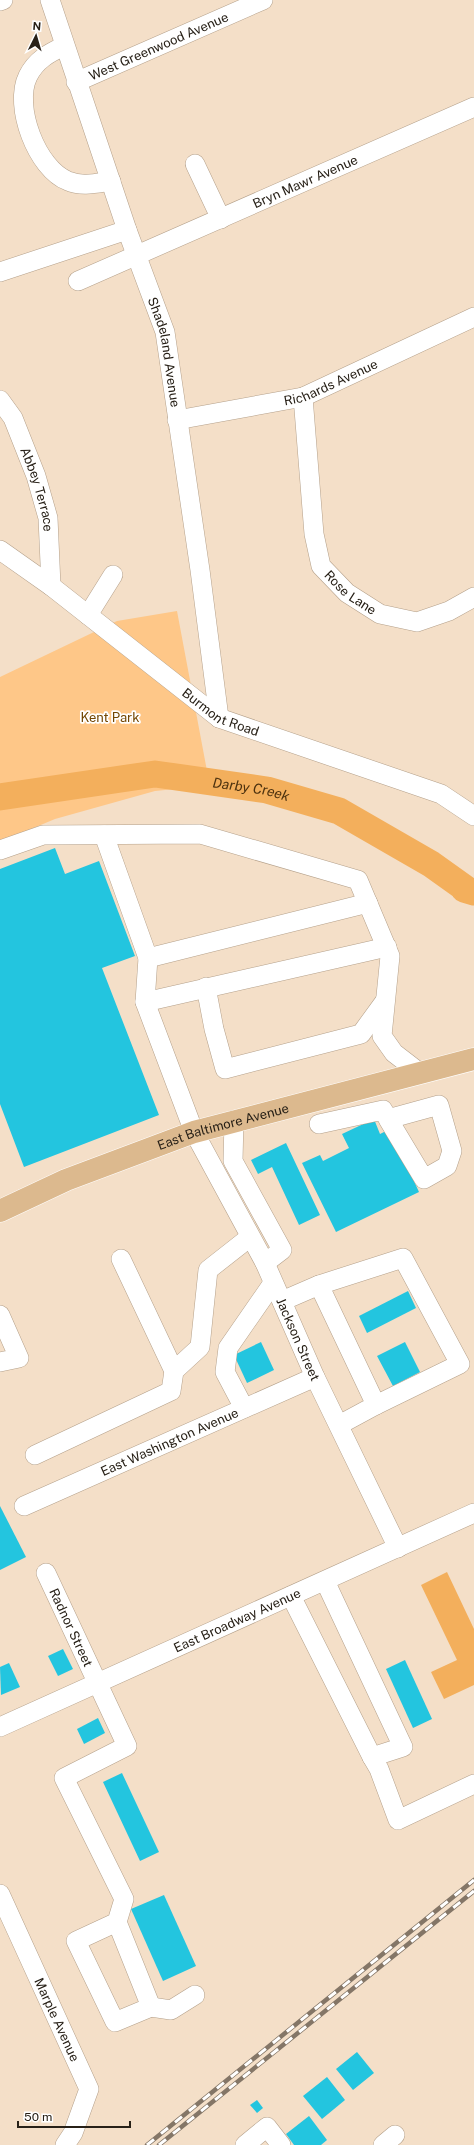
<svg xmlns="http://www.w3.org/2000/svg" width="474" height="2145" viewBox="0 0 474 2145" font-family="'Public Sans',sans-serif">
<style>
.green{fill:#fec788}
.water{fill:#f3af5c}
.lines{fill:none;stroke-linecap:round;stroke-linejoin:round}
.river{stroke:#f3af5c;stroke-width:27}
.building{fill:#23c5df}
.minor-casing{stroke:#b4a08a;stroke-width:20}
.major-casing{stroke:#fff;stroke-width:23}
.minor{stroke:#fff;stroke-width:19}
.major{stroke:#dcb98e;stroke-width:22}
.rail-casing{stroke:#847667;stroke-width:4.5}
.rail{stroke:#fff;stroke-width:3;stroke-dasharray:9;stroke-linecap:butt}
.labels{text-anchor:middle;stroke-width:3.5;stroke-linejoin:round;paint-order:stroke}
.street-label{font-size:13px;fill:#272017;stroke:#fff}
.park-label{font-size:13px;fill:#734703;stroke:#fff}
.water-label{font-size:14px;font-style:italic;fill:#4d320f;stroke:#fff}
</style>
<rect width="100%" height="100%" fill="#f4dfc8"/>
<polygon class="green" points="177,611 210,787 195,787 155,791 55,819 0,842 0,677 117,621"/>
<polygon class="water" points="447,1572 474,1629 474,1685 444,1699 431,1672 457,1660 421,1585"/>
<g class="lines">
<path class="river" id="s1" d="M0,797L155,774L267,790L339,811L431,864L466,889H464L474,892"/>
</g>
<g class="building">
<polygon points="55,848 65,874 99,861 135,956 102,968 159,1115 24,1167 0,1104 0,869"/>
<polygon points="374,1119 380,1134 390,1129 419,1192 336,1232 302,1163 320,1155 323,1161 349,1148 342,1134"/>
<polygon points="286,1143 320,1215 299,1225 272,1167 258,1174 251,1160"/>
<polygon points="408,1291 416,1308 367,1333 359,1316"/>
<polygon points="261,1342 274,1370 247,1383 234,1355"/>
<polygon points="405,1342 420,1372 393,1386 377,1356"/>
<polygon points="0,1506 26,1557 0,1570"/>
<polygon points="63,1649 73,1669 58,1676 48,1656"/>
<polygon points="405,1660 432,1719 413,1728 386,1669"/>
<polygon points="9,1663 20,1687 1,1695 0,1667"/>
<polygon points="98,1718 105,1733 84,1744 77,1729"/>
<polygon points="122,1773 159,1852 140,1861 103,1782"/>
<polygon points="164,1895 196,1966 163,1981 131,1909"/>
<polygon points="357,2052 374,2073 353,2090 336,2069"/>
<polygon points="327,2077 345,2100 322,2119 303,2096"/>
<polygon points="257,2100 263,2108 257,2113 250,2105"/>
<polygon points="309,2116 327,2140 321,2145 294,2145 286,2134"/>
</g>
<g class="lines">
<defs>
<g id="minor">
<path id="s2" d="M50,0L127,230L165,332L200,570L219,718"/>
<polyline points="0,1 3,0"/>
<path d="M64,46C49,53 36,60 28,76C13,106 37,169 68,181C82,187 97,183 111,181"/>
<path id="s3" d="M76,82L263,0"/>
<polyline points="195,164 221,219"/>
<polyline points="0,272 127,230"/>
<path id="s4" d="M78,281L474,107"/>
<path id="s5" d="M303,397L314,534L321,566L347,593L380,614L417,622L449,611L474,597"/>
<path id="s6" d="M0,400L13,418L36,476L48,518L51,586"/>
<path id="s7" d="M177,420L303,397L474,317"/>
<path id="s8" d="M0,550L51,586L219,718L441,794L474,816"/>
<polyline points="88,615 113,575"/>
<polyline points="104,835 148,958 145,1002 387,947"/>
<polyline points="0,850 43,835 200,834 358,880 390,956 382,1036 394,1053 420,1073"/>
<polyline points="148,958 368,903"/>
<polyline points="206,987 214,1029 225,1069 361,1034 385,1001"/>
<path id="s9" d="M145,1002L194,1132L265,1263L315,1377L398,1548"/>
<polyline points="234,1120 233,1161 282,1250 265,1263"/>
<polyline points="319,1124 383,1110 388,1119 424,1179 447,1166 452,1151 439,1105 388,1119"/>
<polyline points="121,1259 174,1371"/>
<polyline points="319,1285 403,1258 460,1364 376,1405"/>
<polyline points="282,1301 319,1285 376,1405 339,1425"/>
<polyline points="0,1362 19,1358 0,1315"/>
<polyline points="244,1408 225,1372 228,1348 273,1283"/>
<polyline points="35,1455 171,1391 174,1371 200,1347 208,1270 250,1237"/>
<path id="s10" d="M24,1506L315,1377"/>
<path id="s11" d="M46,1573L127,1746L64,1778L124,1899L117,1922L151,2007L115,2022L76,1941L117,1922"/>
<polyline points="291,1596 372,1757 403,1747 325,1581"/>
<path id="s12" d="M0,1727L474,1513"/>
<polyline points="372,1757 379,1769 398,1820 474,1784"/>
<path id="s13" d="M0,1894L89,2089L73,2133L65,2145"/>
<polyline points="151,2007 171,2010 195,1995"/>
<polyline points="245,2145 267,2127 281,2145"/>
<polyline points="383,2145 395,2135"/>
</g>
<g id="major">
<path id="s14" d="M0,1211L66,1180L194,1132L474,1059"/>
</g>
</defs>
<use href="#minor" class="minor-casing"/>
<use href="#major" class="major-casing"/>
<use href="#minor" class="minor"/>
<use href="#major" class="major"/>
<defs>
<g id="rail">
<polyline points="147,2145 474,1880"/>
<polyline points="159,2145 474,1891"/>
</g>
</defs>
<use href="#rail" class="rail-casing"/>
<use href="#rail" class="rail"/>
</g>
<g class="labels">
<g class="street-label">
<text dy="5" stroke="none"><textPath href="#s3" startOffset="90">West Greenwood Avenue</textPath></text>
<text dy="5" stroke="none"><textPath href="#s4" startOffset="248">Bryn Mawr Avenue</textPath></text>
<text dy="5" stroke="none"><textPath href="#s2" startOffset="371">Shadeland Avenue</textPath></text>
<text dy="5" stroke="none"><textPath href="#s7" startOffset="159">Richards Avenue</textPath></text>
<text dy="5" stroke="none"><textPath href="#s6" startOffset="98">Abbey Terrace</textPath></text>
<text dy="5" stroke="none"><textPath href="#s5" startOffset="210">Rose Lane</textPath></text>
<text dy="5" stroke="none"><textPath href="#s8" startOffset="275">Burmont Road</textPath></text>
<text dy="5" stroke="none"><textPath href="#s14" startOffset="239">East Baltimore Avenue</textPath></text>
<text dy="5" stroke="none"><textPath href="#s9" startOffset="371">Jackson Street</textPath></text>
<text dy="5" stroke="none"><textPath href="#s10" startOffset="159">East Washington Avenue</textPath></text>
<text dy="5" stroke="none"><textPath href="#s12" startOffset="260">East Broadway Avenue</textPath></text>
<text dy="5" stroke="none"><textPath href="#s11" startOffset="60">Radnor Street</textPath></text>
<text dy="5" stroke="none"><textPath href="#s13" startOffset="138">Marple Avenue</textPath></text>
</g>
<g class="park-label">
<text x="110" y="722">Kent Park</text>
</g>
<g class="water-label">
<text dy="5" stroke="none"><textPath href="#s1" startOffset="254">Darby Creek</textPath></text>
</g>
</g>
<g transform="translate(36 36) rotate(5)" stroke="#ffffff" stroke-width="3" paint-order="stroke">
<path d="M0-3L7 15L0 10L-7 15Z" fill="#272017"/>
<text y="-6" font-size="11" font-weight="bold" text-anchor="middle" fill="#272017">N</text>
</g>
<path d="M18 2121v6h112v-6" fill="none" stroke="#272017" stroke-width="2"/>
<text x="24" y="2121" font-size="12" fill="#272017" stroke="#ffffff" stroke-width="3" paint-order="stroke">50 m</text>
</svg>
